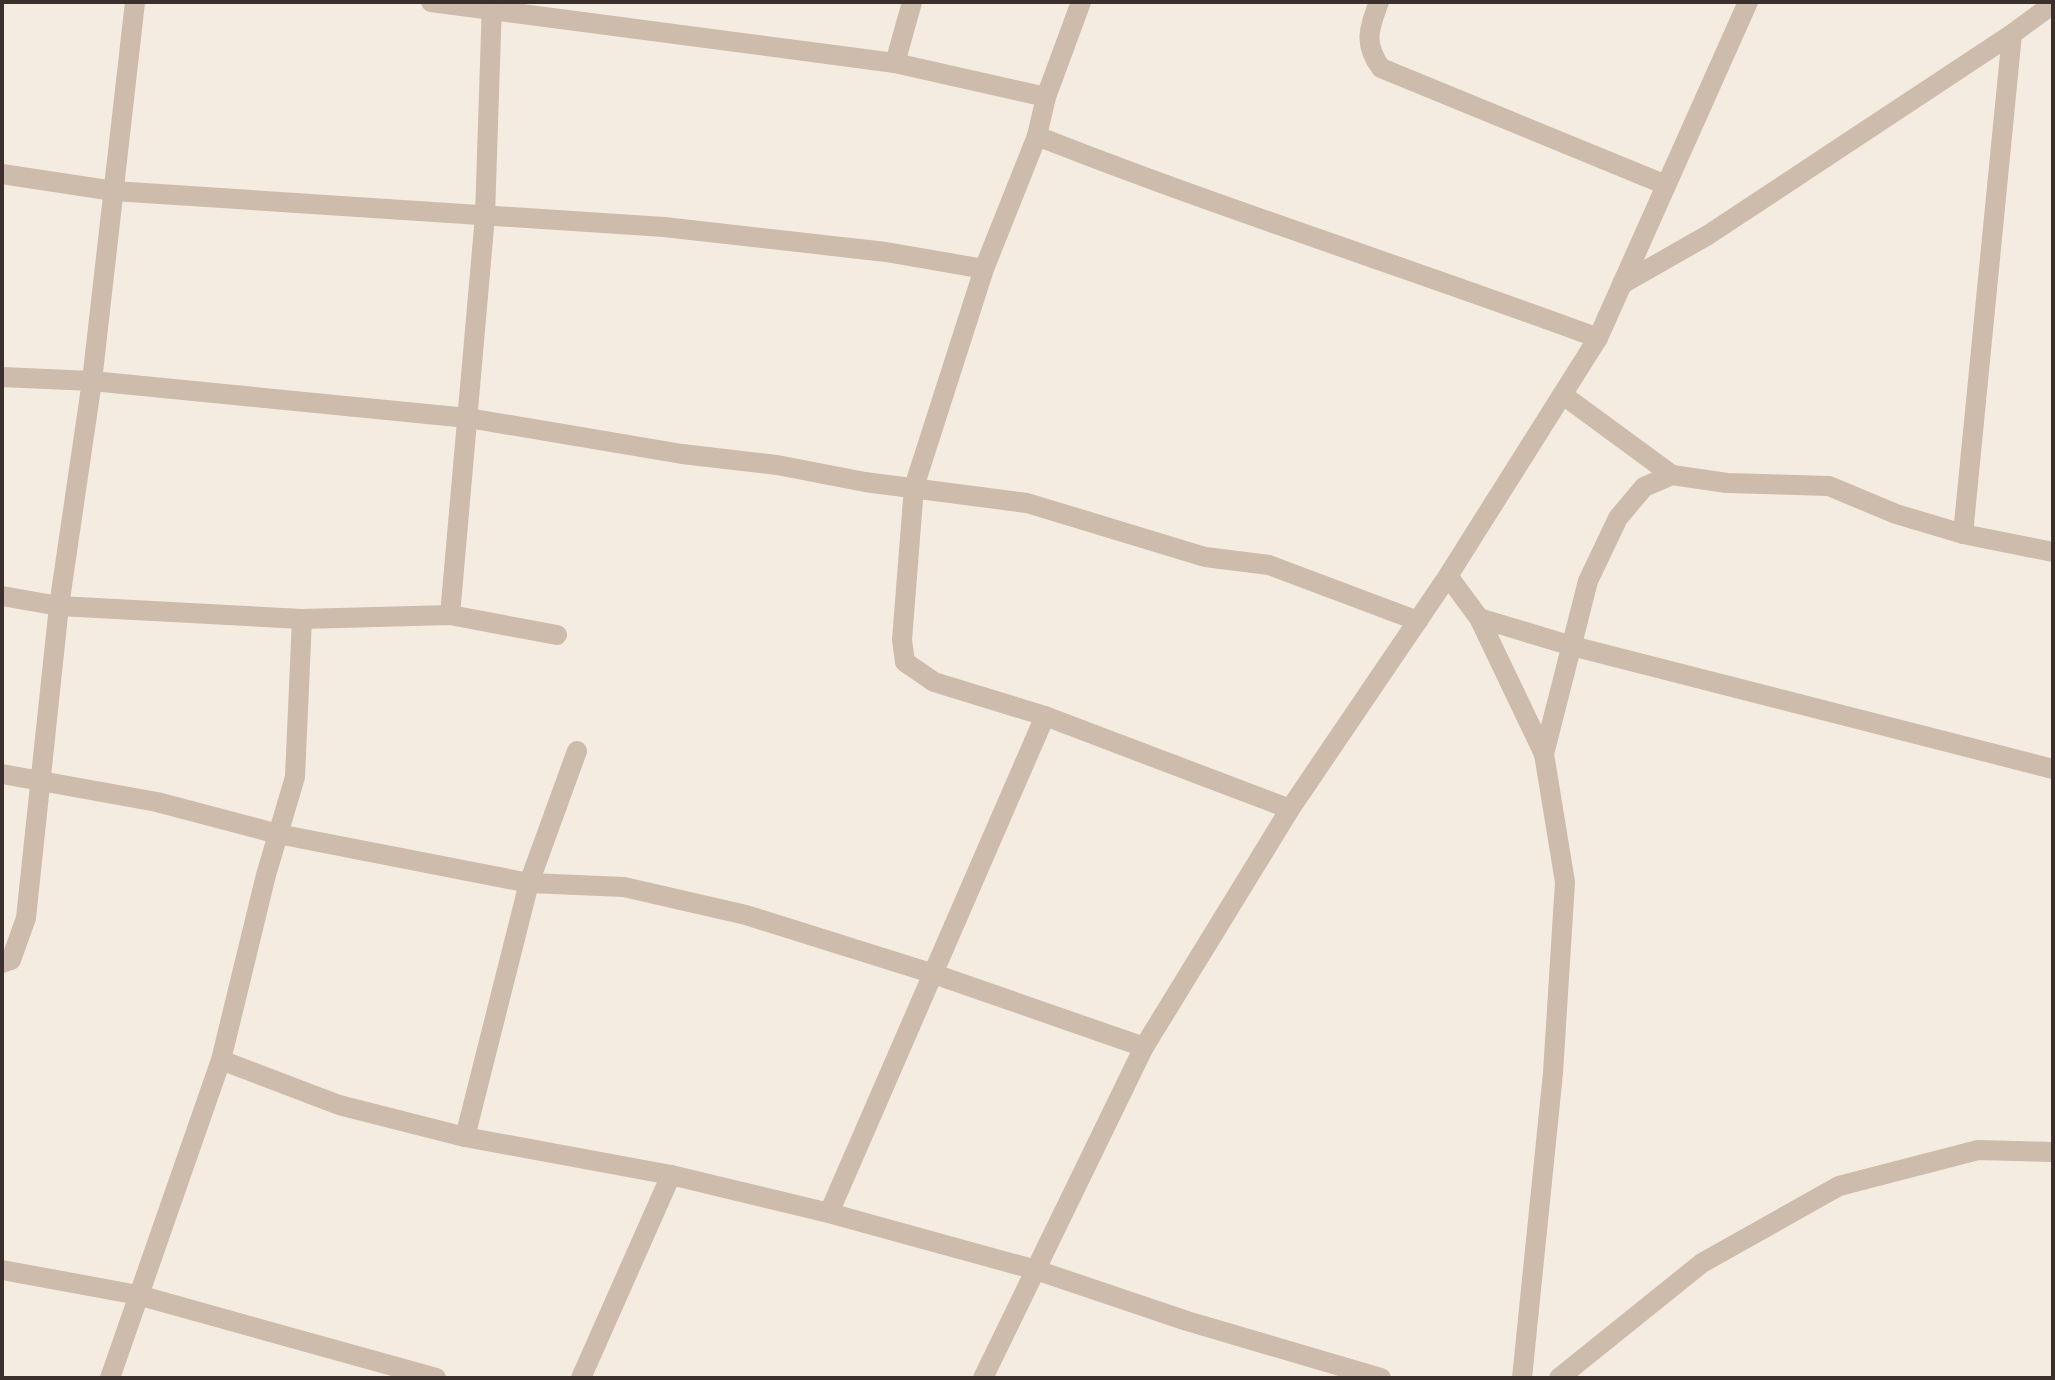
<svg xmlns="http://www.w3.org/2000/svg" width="2055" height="1380" viewBox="0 0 2055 1380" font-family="Roboto,sans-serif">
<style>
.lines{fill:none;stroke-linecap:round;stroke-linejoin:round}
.minor{stroke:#cdbbac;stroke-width:20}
</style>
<rect width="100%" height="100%" fill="#f4ebe1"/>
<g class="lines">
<g class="minor">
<polyline points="431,2 895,63 1046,97"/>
<polyline points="1081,2 1046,97 1037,136 984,269 914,487 902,640 905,662 934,682 1045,716 1290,809"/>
<path d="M1379,2C1369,29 1363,43 1381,68L1666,185"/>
<polyline points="895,63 912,2"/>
<path d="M1037,136C1222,209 1412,269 1598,338"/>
<polyline points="2,174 114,191 664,227 886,252 984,269"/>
<polyline points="1622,284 1708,235 2012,34 2053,4"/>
<polyline points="2,377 92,381 468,418 682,454 777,465 865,482 1027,503 1205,557 1269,565 1418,621"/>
<polyline points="1563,395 1672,475"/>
<polyline points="1963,534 2012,34"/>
<polyline points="1448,576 1479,618 1544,754 1565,882 1553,1073 1522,1378"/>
<polyline points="2,596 59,606 302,619 450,615 557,635"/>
<polyline points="450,615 485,216 492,2"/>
<polyline points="1479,618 1572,646 2053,769"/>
<polyline points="1544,754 1588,581 1618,518 1644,487 1672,475 1727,483 1829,486 1896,514 1963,534 2053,552"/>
<polyline points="2,774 157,802 278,834 529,883 624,887 746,915 934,974 1144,1047"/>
<polyline points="2,963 11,960 26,918 59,606 92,381 135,2"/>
<polyline points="221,1060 339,1105 465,1137 671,1175 829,1213 1036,1270 1187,1321 1381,1378"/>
<polyline points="465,1137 529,883 577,751"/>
<polyline points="829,1213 1045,716"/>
<polyline points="2,1270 138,1295 436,1378"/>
<polyline points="110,1378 221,1060 266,875 295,777 302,619"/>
<polyline points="581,1378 671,1175"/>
<polyline points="983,1378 1144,1047 1290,809 1448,576 1598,338 1748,2"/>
<polyline points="1559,1378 1702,1263 1839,1186 1978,1150 2053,1152"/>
</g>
</g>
<rect width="2055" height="1380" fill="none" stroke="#3b302b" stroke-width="8"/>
</svg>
